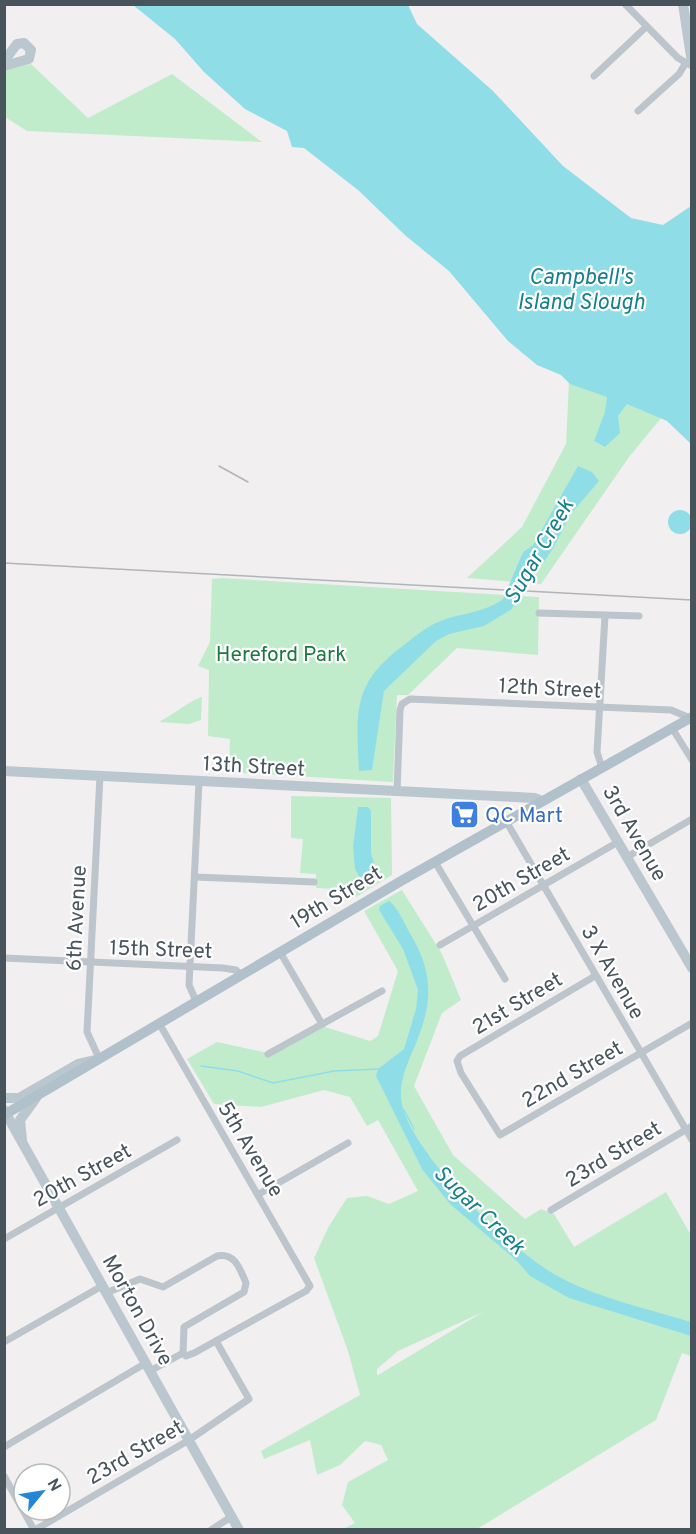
<svg xmlns="http://www.w3.org/2000/svg" width="696" height="1534" viewBox="0 0 696 1534" font-family="Overpass,sans-serif">
<style>
.green{fill:#c0eccc;fill-rule:evenodd}
.water{fill:#8fdee7}
.lines{fill:none;stroke-linecap:round;stroke-linejoin:round}
.stream{stroke:#8fdee7;stroke-width:1.5}
.street{stroke:#bbc5cb;stroke-width:7}
.secondary{stroke:#bbc7cf;stroke-width:10}
.primary{stroke:#b0c1cc;stroke-width:10}
.rail{stroke:#b1b5b9;stroke-width:1.5}
.labels{text-anchor:middle;stroke-width:4.5;stroke-linejoin:round;paint-order:stroke}
.park-label{font-size:21px;fill:#1d7840;stroke:#fff}
.street-label{font-size:21px;fill:#48545b;stroke:#fff}
.shop-label{font-size:21px;fill:#366cbe;stroke:#fff;text-anchor:start}
.water-label{font-size:22px;font-style:italic;fill:#14808b;stroke:#fff}
</style>
<rect width="100%" height="100%" fill="#f1efef"/>
<g class="green">
<polygon points="31,64 88,118 172,74 262,142 27,131 5,117 4,71"/>
<polygon points="570,361 666,412 629,457 541,584 467,578 522,527 566,444"/>
<polygon points="222,578 539,597 538,655 457,648 408,695 397,695 393,782 229,772 230,739 208,736 209,670 198,666 210,642 212,579"/>
<path d="M202,697L201,720L189,724L159,722C173,715 190,700 202,697Z"/>
<polygon points="291,796 391,798 392,875 356,897 351,890 316,888 316,874 300,873 303,839 291,838"/>
<path d="M402,890L442,954L461,1000L442,1013L414,1086L453,1155L525,1219L541,1209L554,1214L574,1247L666,1192L691,1235V1356L682,1353L656,1420L477,1529H343L355,1523L342,1505L348,1482L388,1460L381,1445L365,1441L340,1465L317,1475L310,1440L264,1459L261,1451L360,1395L348,1351L314,1258L329,1226L347,1198L367,1196L389,1204L418,1191L378,1120L367,1126L350,1097L324,1090L261,1107L214,1104L187,1059L217,1042L272,1054L322,1026L370,1041L378,1036L398,971L364,911ZM483,1312L378,1375H377V1369L398,1351Z"/>
</g>
<g class="water">
<polygon points="133,5 408,5 417,24 493,91 563,166 631,218 663,225 691,206 691,444 667,421 627,404 618,416 620,433 605,447 594,441 605,412 607,397 570,384 561,375 537,365 508,341 449,271 406,236 358,190 304,148 292,147 287,131 245,109 204,72 175,39"/>
<path d="M578,466L592,472L599,481L570,515L554,547L543,563L527,577L512,609L484,626L449,634L436,641L384,691L372,770L359,771C356,712 352,683 404,645C416,636 428,625 443,620C463,613 486,612 503,599L523,552L533,545Z"/>
<circle cx="680" cy="522" r="12"/>
<polygon points="358,807 368,807 371,811 371,853 378,877 368,886 364,884 355,869 353,847"/>
<path d="M389,901C398,907 405,925 411,935C437,979 431,1010 411,1055C405,1069 398,1088 402,1104C412,1154 510,1249 554,1274C596,1298 646,1308 691,1322V1336L569,1298L530,1276L517,1261L450,1204L422,1169L376,1076L378,1069L404,1049L416,1009L418,990L403,949L379,910L380,906Z"/>
</g>
<g class="lines">
<g class="stream">
<polyline points="201,1066 238,1071 273,1083 334,1071 379,1069"/>
<polyline points="404,1110 414,1129"/>
</g>
<g class="street">
<polyline points="625,4 678,58 692,66"/>
<polyline points="594,76 646,27"/>
<polyline points="638,111 679,74 685,64"/>
<polyline points="539,613 639,616"/>
<polyline points="672,728 692,760"/>
<polyline points="602,768 597,752 605,616"/>
<polyline points="397,792 400,710 402,704 410,699 671,710 690,718"/>
<polyline points="506,821 692,1140"/>
<polyline points="627,857 692,819"/>
<polyline points="435,862 505,979"/>
<polyline points="195,877 314,882"/>
<polyline points="440,945 618,842"/>
<polyline points="280,952 322,1024"/>
<polyline points="4,958 223,968 236,970 241,975"/>
<polyline points="595,976 460,1056 457,1061 461,1073 500,1135 692,1023"/>
<polyline points="196,1001 189,985 199,782"/>
<polyline points="268,1054 382,991"/>
<polyline points="99,1058 87,1032 100,776"/>
<polyline points="259,1194 348,1143"/>
<polyline points="551,1210 692,1126"/>
<polyline points="4,1239 177,1140"/>
<path d="M106,1293L140,1279L163,1287L217,1256C235,1252 240,1269 246,1283L244,1292L184,1327L183,1353"/>
<polyline points="4,1342 102,1286"/>
<polyline points="150,1371 183,1353 186,1356 194,1353 306,1291 310,1286 159,1023"/>
<polyline points="4,1447 146,1363"/>
<polyline points="4,1476 34,1530"/>
<polyline points="35,1530 189,1440 249,1399 216,1341"/>
<polyline points="211,1530 231,1517"/>
</g>
<g class="secondary">
<polyline points="683,4 692,63"/>
<polyline points="4,61 17,44 24,43 31,50 29,59 4,66"/>
<polyline points="4,771 535,798 542,801"/>
<polyline points="581,779 692,968"/>
<polyline points="4,1098 19,1098 78,1064 96,1060"/>
<polyline points="4,1110 239,1530"/>
<polyline points="22,1140 20,1120 36,1098"/>
</g>
<polyline class="primary" points="4,1115 401,881 692,717"/>
<g class="rail">
<polyline points="219,466 248,482"/>
<polyline points="4,563 692,600"/>
</g>
</g>
<defs>
<symbol id="supermarket-square" viewBox="-11 -11 22 22"><rect x="-9" y="-9" width="18" height="18" rx="4" fill="#3f7fe0" stroke="#fff"/><path d="M-6-5.5h2.5l.6 2H6L4.5 2H-2.5L-4.4-4H-6ZM-1.5 3.2a1.3 1.3 0 1 0 .1 0ZM3 3.2a1.3 1.3 0 1 0 .1 0Z" fill="#fff"/></symbol>
</defs>
<g fill-rule="evenodd">
<use href="#supermarket-square" x="448" y="798" width="33" height="33"/>
</g>
<g class="labels">
<g class="park-label">
<text x="281" y="661">Hereford Park</text>
</g>
<g class="street-label">
<text transform="translate(550 688) rotate(3)" y="7">12th Street</text>
<text transform="translate(254 766) rotate(3)" y="7">13th Street</text>
<text transform="translate(635 833) rotate(60)" y="7">3rd Avenue</text>
<text transform="translate(521 879) rotate(-30)" y="7">20th Street</text>
<text transform="translate(336 897) rotate(-31)" y="7">19th Street</text>
<text transform="translate(76 918) rotate(-87)" y="7">6th Avenue</text>
<text transform="translate(161 949) rotate(2)" y="7">15th Street</text>
<text transform="translate(613 972) rotate(60)" y="7">3 X Avenue</text>
<text transform="translate(517 1003) rotate(-31)" y="7">21st Street</text>
<text transform="translate(572 1074) rotate(-30)" y="7">22nd Street</text>
<text transform="translate(251 1149) rotate(59)" y="7">5th Avenue</text>
<text transform="translate(613 1154) rotate(-31)" y="7">23rd Street</text>
<text transform="translate(82 1175) rotate(-29)" y="7">20th Street</text>
<text transform="translate(138 1310) rotate(61)" y="7">Morton Drive</text>
<text transform="translate(135 1452) rotate(-30)" y="7">23rd Street</text>
</g>
<g class="shop-label">
<text x="485" y="822">QC Mart</text>
</g>
<g class="water-label">
<text x="581" y="284">Campbell's<tspan x="581" dy="25">Island Slough</tspan></text>
<text transform="translate(538 551) rotate(-60)" y="8">Sugar Creek</text>
<text transform="translate(480 1209) rotate(44)" y="8">Sugar Creek</text>
</g>
</g>
<rect width="696" height="1534" fill="none" stroke="#48545b" stroke-width="12"/>
<g transform="translate(42 1492) rotate(60)"><circle r="28" fill="#ffffff" stroke="#b6bbbd" stroke-width="1.5"/>
<path d="M0-4.5L10 22L0 15L-10 22Z" fill="#2486d6"/>
<text y="-9" font-size="16" font-weight="bold" text-anchor="middle" fill="#48545b">N</text>
</g>
</svg>
